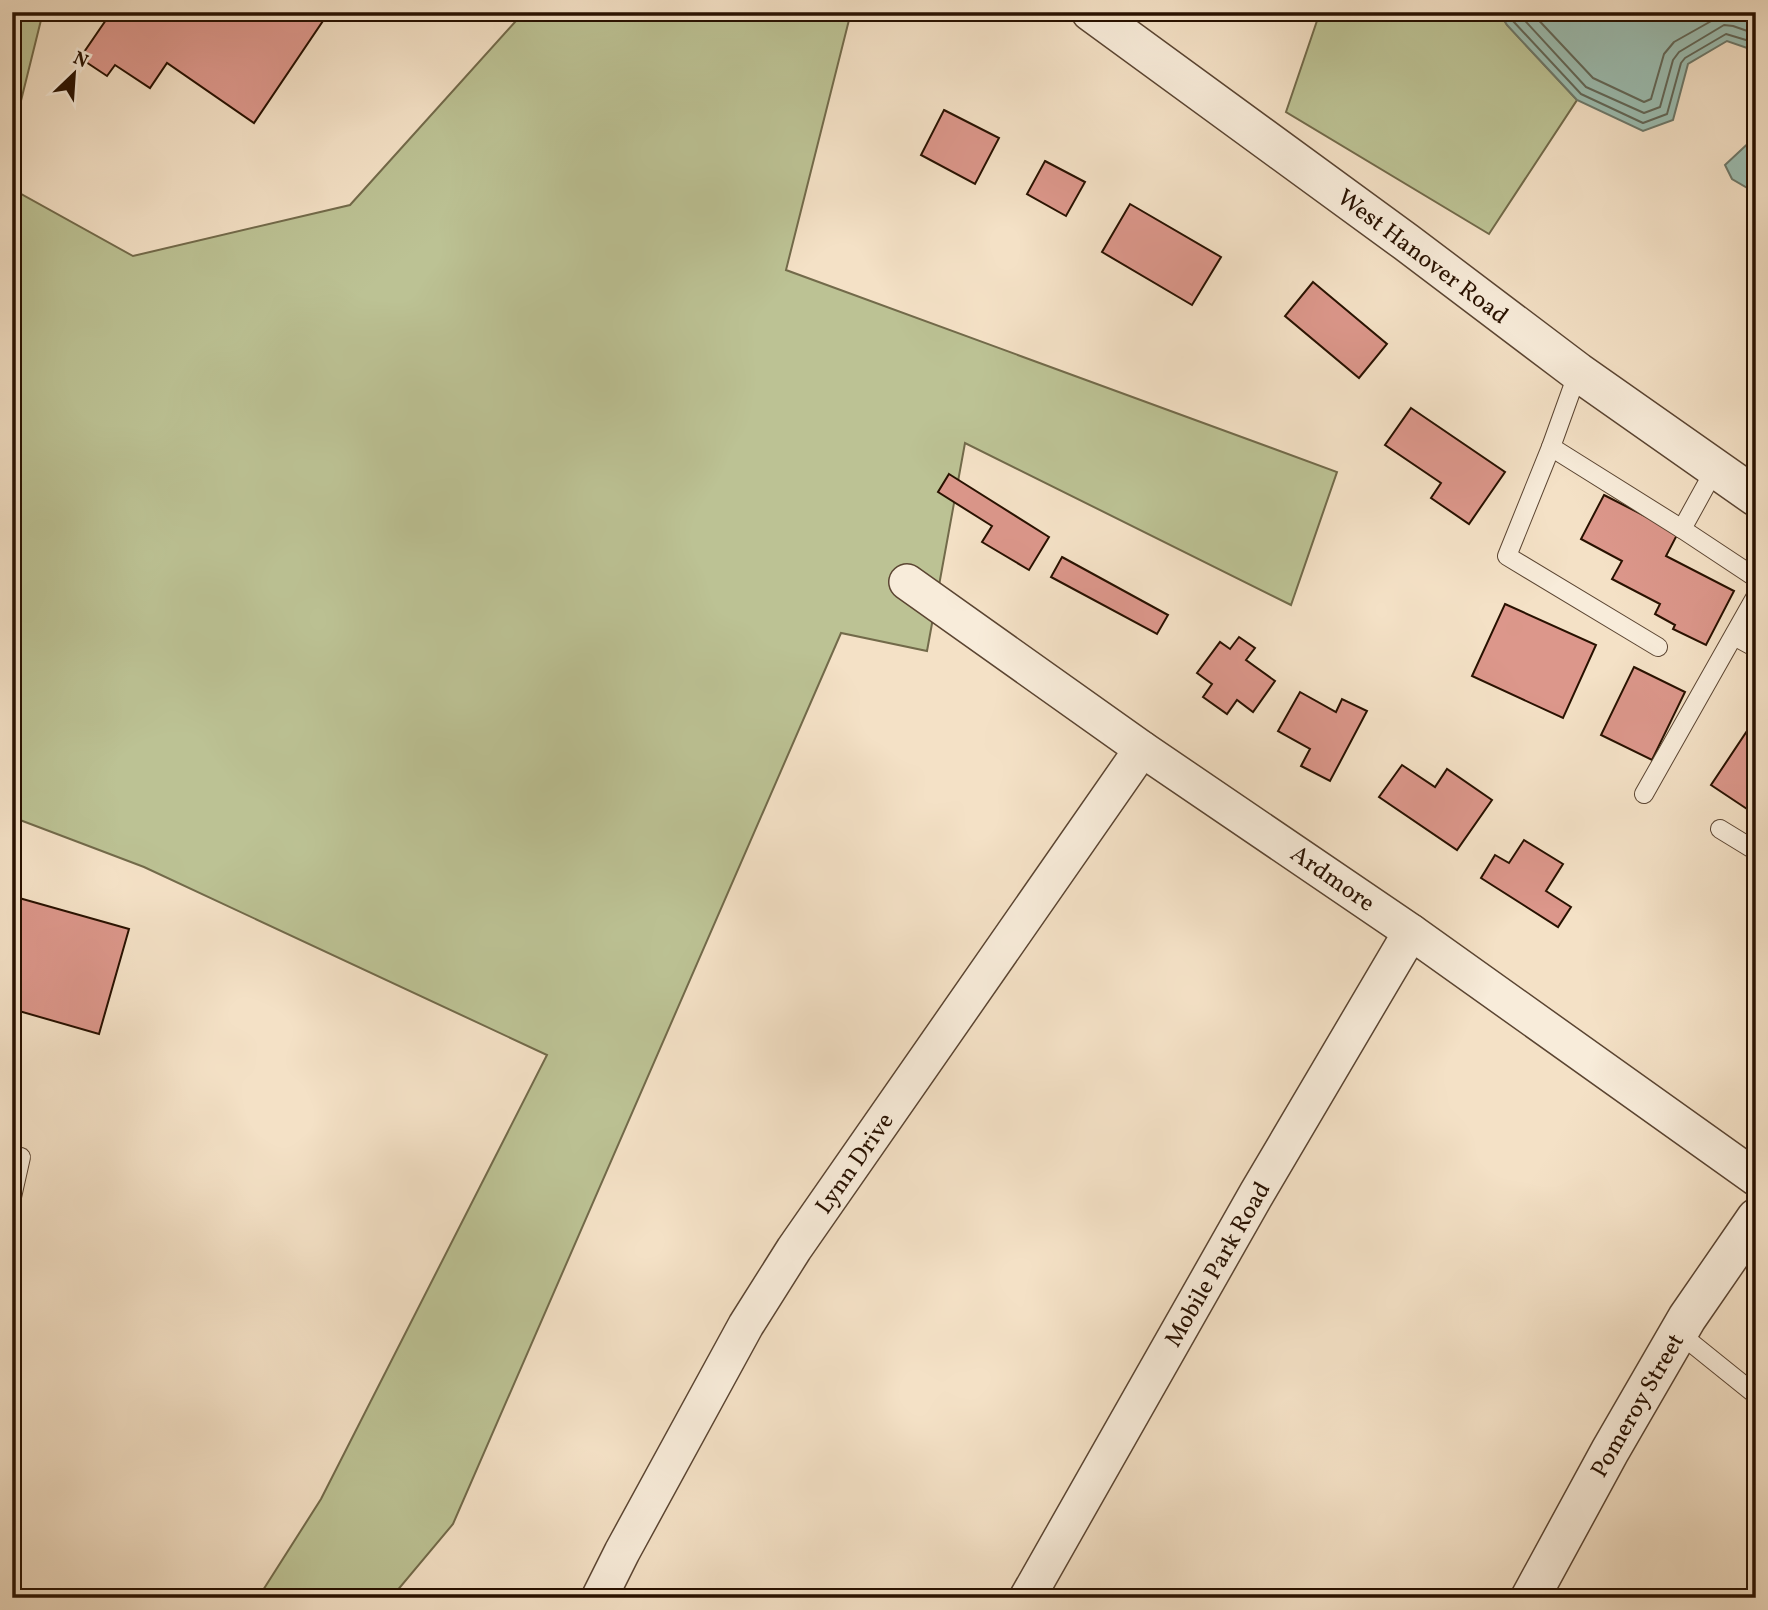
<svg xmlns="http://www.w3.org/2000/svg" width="1768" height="1610" viewBox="0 0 1768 1610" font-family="Vollkorn,serif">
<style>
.green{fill:#bcc294;stroke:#726a4a;stroke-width:2}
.water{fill:#9cbeb2;stroke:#6e796b;stroke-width:2}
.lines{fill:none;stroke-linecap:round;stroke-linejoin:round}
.shore{stroke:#626859;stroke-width:2}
.building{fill:#dc978b;stroke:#281100;stroke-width:2}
.service-casing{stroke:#5b4532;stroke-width:20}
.minor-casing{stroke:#5b4532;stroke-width:38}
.tertiary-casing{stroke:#5b4532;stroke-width:41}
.service{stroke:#f8ecda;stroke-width:18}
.minor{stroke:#f8ecda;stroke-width:35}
.tertiary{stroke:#f8ecda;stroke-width:38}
.labels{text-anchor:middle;stroke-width:5;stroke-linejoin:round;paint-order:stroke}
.street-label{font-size:24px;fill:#281100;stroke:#f8ecda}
</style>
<rect width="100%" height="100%" fill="#f4e1c6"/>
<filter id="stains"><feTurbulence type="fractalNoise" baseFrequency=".00286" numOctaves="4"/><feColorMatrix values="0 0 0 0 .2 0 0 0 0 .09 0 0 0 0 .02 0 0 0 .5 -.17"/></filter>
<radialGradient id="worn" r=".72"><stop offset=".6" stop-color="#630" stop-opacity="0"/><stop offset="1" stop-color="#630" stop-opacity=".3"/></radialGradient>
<g class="green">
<polygon points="12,12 43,12 12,137"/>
<polygon points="524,12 851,12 786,270 1337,472 1291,605 965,443 927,651 841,633 453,1524 391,1598 258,1598 321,1499 547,1055 144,867 12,817 12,189 133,256 350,205"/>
<polygon points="1320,12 1499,12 1507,25 1577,100 1489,234 1286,112"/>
</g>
<g class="water">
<polygon points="1499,12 1756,12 1756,51 1727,41 1688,64 1673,120 1643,131 1577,100 1507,25"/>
<polygon points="1756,136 1756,193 1732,179 1725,165"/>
</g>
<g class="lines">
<g class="shore">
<polyline points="1507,12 1513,21 1581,94 1643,123 1667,114 1681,63 1685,58 1726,34 1756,43"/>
<polyline points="1517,12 1586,87 1644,113 1660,107 1673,60 1679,52 1724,25 1733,26 1756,34"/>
<polyline points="1531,12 1593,78 1644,102 1651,99 1664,54 1674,42 1722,15 1733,15 1756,23"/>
</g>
</g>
<g class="building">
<polygon points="101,12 329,12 254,123 167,63 150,88 115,65 107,76 80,58 108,17"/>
<polygon points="944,110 999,138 975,184 921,155"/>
<polygon points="1045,161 1085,182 1066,216 1027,194"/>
<polygon points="1130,204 1221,257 1192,305 1102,252"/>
<polygon points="1313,282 1387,344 1359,378 1285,316"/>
<polygon points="1411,408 1505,472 1469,524 1431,498 1441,483 1385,445"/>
<polygon points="949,474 1049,537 1029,570 982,542 992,526 938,492"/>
<polygon points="1604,495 1678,533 1666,556 1734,591 1706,645 1673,629 1675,625 1655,614 1660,604 1612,579 1622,561 1581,539"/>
<polygon points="1062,557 1168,615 1157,634 1051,577"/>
<polygon points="1505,604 1596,645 1563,718 1472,676"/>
<polygon points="1239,637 1255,648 1246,660 1275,681 1253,712 1237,700 1227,714 1203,697 1212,684 1197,673 1220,642 1230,649"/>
<polygon points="1634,667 1685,692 1652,760 1601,735"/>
<polygon points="1300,692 1336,712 1342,699 1367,711 1330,781 1301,766 1310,749 1278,731"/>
<polygon points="1747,731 1756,737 1756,815 1711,785"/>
<polygon points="1402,765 1435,787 1447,769 1492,800 1457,850 1379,797"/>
<polygon points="1524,840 1563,864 1546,891 1571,907 1558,927 1481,878 1495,855 1509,863"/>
<polygon points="12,896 129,929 99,1034 12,1009"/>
</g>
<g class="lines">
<defs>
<g id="service">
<polyline points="1578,372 1551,447 1682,529 1756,578"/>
<polyline points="1551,447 1507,556 1658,647"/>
<polyline points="1682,529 1715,469"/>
<polyline points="1734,636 1756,648"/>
<polyline points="1644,794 1756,596"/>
<polyline points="1720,829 1756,851"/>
<polyline points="12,1197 21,1157"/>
<polyline points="1679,1333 1756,1395"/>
</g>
<g id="minor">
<polyline points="907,582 1142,749 1411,932 1756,1178"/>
<polyline points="599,1598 622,1552 746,1325 794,1249 1142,749"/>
<polyline points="1027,1598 1257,1193 1411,932"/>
</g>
<g id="tertiary">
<polyline points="1091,12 1406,242 1578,372 1756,497"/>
<polyline points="1530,1598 1610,1451 1687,1318 1756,1218"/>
</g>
</defs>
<use href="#service" class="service-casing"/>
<use href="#minor" class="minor-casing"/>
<use href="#tertiary" class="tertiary-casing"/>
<use href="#service" class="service"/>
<use href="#minor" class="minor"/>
<use href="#tertiary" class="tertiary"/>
</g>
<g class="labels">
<g class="street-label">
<text transform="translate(1423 256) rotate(37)" y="8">West Hanover Road</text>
<text transform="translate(1333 878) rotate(35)" y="8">Ardmore</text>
<text transform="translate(854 1163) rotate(-55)" y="8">Lynn Drive</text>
<text transform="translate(1217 1264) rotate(-60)" y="8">Mobile Park Road</text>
<text transform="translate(1637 1405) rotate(-60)" y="8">Pomeroy Street</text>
</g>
</g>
<rect width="1768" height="1610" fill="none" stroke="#f4e1c6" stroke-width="42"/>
<rect x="14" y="14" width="1740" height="1582" fill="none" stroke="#281100" stroke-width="3.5"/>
<rect x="21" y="21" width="1726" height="1568" fill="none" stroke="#281100" stroke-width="2"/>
<g transform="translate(74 74) rotate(25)" stroke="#f8ecda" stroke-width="5" paint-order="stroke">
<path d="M0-5L12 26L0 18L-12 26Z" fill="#281100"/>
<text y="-10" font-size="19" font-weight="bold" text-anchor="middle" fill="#281100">N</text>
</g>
<rect width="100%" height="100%" filter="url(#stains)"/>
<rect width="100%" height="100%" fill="url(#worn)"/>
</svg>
